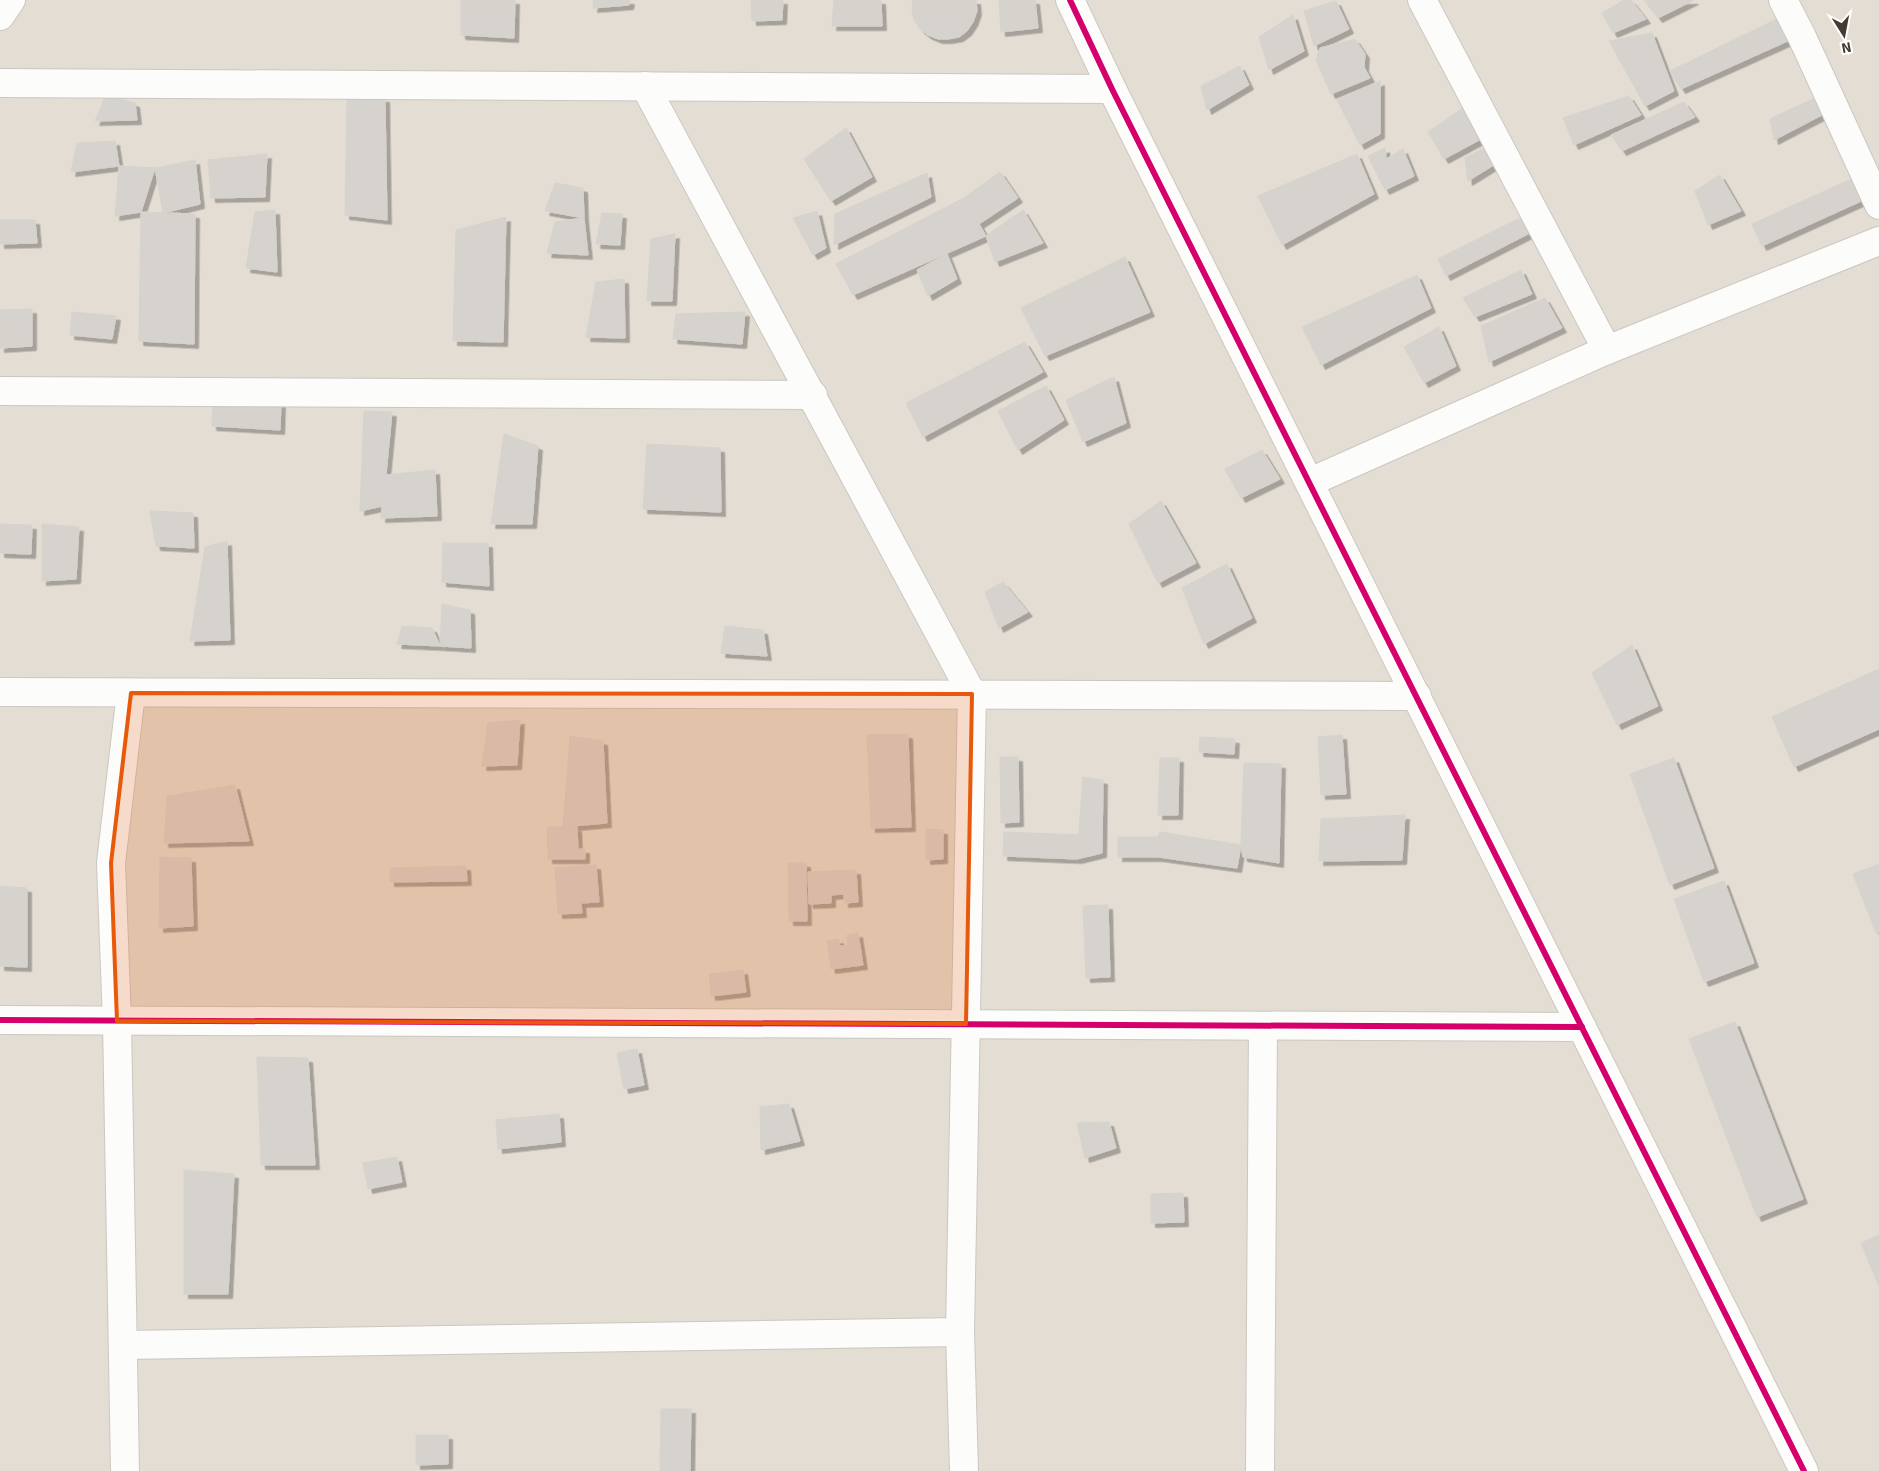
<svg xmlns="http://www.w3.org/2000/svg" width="1879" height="1471" viewBox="0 0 1879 1471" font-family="Signika,sans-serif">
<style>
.residential{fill:#e3ddd3}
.building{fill:#d6d2cd;stroke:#d6d2cc;filter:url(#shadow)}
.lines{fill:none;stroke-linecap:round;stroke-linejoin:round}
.street-casing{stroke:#cbc7c2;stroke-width:30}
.street{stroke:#fcfcfb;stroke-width:28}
.cycleway-casing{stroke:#fff;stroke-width:9}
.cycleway{stroke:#d6006c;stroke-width:6}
.marked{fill:#e8590c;fill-opacity:0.2;stroke:#e8590c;stroke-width:4;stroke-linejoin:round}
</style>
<defs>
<filter id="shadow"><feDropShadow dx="4.5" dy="4.5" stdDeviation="0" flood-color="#0004"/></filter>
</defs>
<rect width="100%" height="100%" fill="#eeebe6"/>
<rect class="residential" x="0" y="0" width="1879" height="1471"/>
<g class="building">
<polygon points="461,0 515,0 514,38 461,35"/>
<polygon points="594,0 630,0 629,5 593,8"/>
<polygon points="751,0 783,0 782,20 752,21"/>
<polygon points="834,0 881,0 882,26 832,26"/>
<polygon points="913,0 976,0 977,11 973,22 967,31 959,37 948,39 938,39 928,35 920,29 914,20 912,10"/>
<polygon points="999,0 1035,0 1038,28 1001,32"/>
<polygon points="1624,0 1631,0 1646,19 1613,33 1602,13"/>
<polygon points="1644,0 1694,0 1658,18"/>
<polygon points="1336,1 1349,29 1314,46 1304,11"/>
<polygon points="1293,15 1304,51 1269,70 1259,37"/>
<polygon points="1781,17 1790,40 1681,89 1670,71"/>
<polygon points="1652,33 1674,91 1645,106 1609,41"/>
<polygon points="1355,39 1365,54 1364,67 1370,78 1331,94 1316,60 1320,48"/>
<polygon points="1240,66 1249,85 1207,110 1201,86"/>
<polygon points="1380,81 1380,134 1360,145 1337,100"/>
<polygon points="106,95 135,103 137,120 95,121"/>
<polygon points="1629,96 1641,115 1574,145 1563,118"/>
<polygon points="1817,97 1822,115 1774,140 1770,119"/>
<polygon points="347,98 385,98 387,220 345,215"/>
<polygon points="1684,102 1695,117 1622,151 1611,135"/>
<polygon points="1466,106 1483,138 1444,159 1428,132"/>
<polygon points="846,128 872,177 831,201 804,159"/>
<polygon points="115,141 119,166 71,172 77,143"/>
<polygon points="1488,146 1497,163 1468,181 1465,158"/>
<polygon points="1385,148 1386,159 1403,149 1414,176 1385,190 1368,156"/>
<polygon points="267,154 265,197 211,198 208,160"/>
<polygon points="1357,154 1374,194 1282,245 1258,196"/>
<polygon points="195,160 200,204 163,213 155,168"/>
<polygon points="119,166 155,168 141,212 115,216"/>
<polygon points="1000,172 1018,198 979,224 964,198"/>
<polygon points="927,173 931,197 834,245 835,214"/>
<polygon points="1720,175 1741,211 1708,225 1695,191"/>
<polygon points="1858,176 1868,198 1762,246 1752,224"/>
<polygon points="555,183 583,188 584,218 545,211"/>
<polygon points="964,198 986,236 853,295 836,264"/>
<polygon points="275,210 277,272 246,268 255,212"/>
<polygon points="1023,210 1043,243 995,262 986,236"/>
<polygon points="817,211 826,248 813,255 793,218"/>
<polygon points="141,212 195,214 194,344 139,341"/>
<polygon points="602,213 622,214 620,245 596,244"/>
<polygon points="1524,216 1532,232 1446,276 1438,259"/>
<polygon points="506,217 503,342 453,341 456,230"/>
<polygon points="584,218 588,255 547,253 555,222"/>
<polygon points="0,220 35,220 37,243 0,244"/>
<polygon points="675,234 672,301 647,301 651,239"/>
<polygon points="947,254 957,279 928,296 917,270"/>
<polygon points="1125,257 1150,312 1045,356 1021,308"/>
<polygon points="1521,270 1532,294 1475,317 1463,298"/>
<polygon points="1417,275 1431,308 1321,365 1302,327"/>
<polygon points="624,279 625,338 586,337 596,282"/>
<polygon points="1545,298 1562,328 1489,362 1481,326"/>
<polygon points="32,309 32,346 0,348 0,310"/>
<polygon points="72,312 116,316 112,339 70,335"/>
<polygon points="745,312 742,344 673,339 676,314"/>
<polygon points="1439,327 1456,366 1424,383 1404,347"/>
<polygon points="1025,342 1043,372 923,437 906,403"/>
<polygon points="1114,377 1126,423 1083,442 1066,400"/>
<polygon points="1046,386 1064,420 1018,450 998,411"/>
<polygon points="213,399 281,403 280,430 212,426"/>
<polygon points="364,411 392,412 383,506 360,511"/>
<polygon points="504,434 538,446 532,524 491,524"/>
<polygon points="647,444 720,448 721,512 643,509"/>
<polygon points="1262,450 1280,479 1241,498 1225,469"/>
<polygon points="435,470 437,516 381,518 385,475"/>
<polygon points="1161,501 1196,563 1158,583 1129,524"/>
<polygon points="150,511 193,513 194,548 156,546"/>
<polygon points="0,524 32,525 31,554 0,553"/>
<polygon points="42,524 79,527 76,579 42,581"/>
<polygon points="227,541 230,640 190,641 205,547"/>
<polygon points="443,543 488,543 489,586 442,582"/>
<polygon points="1227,564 1252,618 1204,644 1182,588"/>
<polygon points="1003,582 1028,612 999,628 985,592"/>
<polygon points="442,604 470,610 471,648 440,646"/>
<polygon points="402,626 432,628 440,646 397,644"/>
<polygon points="725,626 763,630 767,656 721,653"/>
<polygon points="1632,645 1658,706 1617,725 1592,673"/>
<polygon points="1879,669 1879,729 1794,767 1772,717"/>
<polygon points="520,720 517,765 482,766 488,723"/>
<polygon points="908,734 911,827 871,828 867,735"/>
<polygon points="1342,735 1346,794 1321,795 1318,737"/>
<polygon points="570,736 603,741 607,823 563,827"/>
<polygon points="1200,737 1235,739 1234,754 1199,752"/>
<polygon points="1000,757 1018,757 1019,822 1001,823"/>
<polygon points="1160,758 1179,758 1178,815 1158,815"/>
<polygon points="1674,758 1714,868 1670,885 1630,774"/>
<polygon points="1244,763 1281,764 1279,863 1243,857 1241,845"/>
<polygon points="1083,777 1103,780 1102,853 1077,859"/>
<polygon points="235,785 249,841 164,843 167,796"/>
<polygon points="1405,815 1402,860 1319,861 1321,819"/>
<polygon points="547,827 577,827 578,849 585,849 585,859 548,859"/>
<polygon points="926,829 943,830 943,859 926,860"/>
<polygon points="1004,832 1079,835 1077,859 1003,856"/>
<polygon points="1160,832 1241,845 1237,868 1158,857 1158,837"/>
<rect x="1118" y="837" width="40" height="20"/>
<polygon points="160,857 191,858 193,926 159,928"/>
<polygon points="788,863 806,863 807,921 789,921"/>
<polygon points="1879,864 1879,932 1876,933 1853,874"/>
<polygon points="596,865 599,902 581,903 582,913 558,914 555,868"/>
<polygon points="466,866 467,881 390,882 390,868"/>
<polygon points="856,870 858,902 844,903 844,894 831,895 831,903 809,904 808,872"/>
<polygon points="1724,881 1754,963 1704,982 1674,899"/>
<polygon points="0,886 27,888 27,967 0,966"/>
<polygon points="1108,905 1110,977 1086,978 1083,906"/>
<polygon points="858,933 863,965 831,969 827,941 839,939 839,946 848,945 847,935"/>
<polygon points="743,970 746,992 711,996 709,974"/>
<polygon points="1735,1022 1803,1199 1757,1217 1689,1039"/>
<polygon points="637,1049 644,1085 624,1089 617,1053"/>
<polygon points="257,1057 308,1058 315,1165 261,1165"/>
<polygon points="789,1104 800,1141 761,1150 760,1107"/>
<polygon points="559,1114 561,1142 498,1149 496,1120"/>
<polygon points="1109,1122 1116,1148 1085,1158 1077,1123"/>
<polygon points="397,1157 402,1182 368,1189 363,1163"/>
<polygon points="184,1170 234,1174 228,1294 184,1294"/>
<polygon points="1183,1193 1184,1222 1151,1223 1151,1194"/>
<polygon points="1879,1235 1879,1286 1861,1243"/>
<polygon points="661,1409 691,1409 690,1471 660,1471"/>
<polygon points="416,1435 448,1435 448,1464 416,1465"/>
</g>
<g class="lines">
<defs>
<g id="street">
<polyline points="1070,0 1112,89 1804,1471"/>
<polyline points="1422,0 1607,350"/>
<polyline points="1783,0 1802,37 1879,205"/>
<polyline points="0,16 11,0"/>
<polyline points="0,83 1112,89"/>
<polyline points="645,86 972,694 960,1332 964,1471"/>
<polyline points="0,391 813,395"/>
<polyline points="1310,482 1607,350 1879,241"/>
<polyline points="0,692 1417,696"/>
<polyline points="0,1020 1582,1027"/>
<polyline points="123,1345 960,1332"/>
<polyline points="125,1471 117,1021 111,863 131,693"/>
<polyline points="1260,1471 1263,1026"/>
</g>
</defs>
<use href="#street" class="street-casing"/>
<use href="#street" class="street"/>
<defs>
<g id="cycleway">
<polyline points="1070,0 1112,89 1804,1471"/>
<polyline points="0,1020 1582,1027"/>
</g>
</defs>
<use href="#cycleway" class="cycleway-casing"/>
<use href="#cycleway" class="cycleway"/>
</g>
<path class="marked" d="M131,693L972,694L966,1024L117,1021L111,863Z"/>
<g transform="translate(1844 35) rotate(169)" stroke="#ffffff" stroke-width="4" paint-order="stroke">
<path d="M0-4L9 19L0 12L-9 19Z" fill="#443c32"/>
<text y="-8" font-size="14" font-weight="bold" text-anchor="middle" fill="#443c32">N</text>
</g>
</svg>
